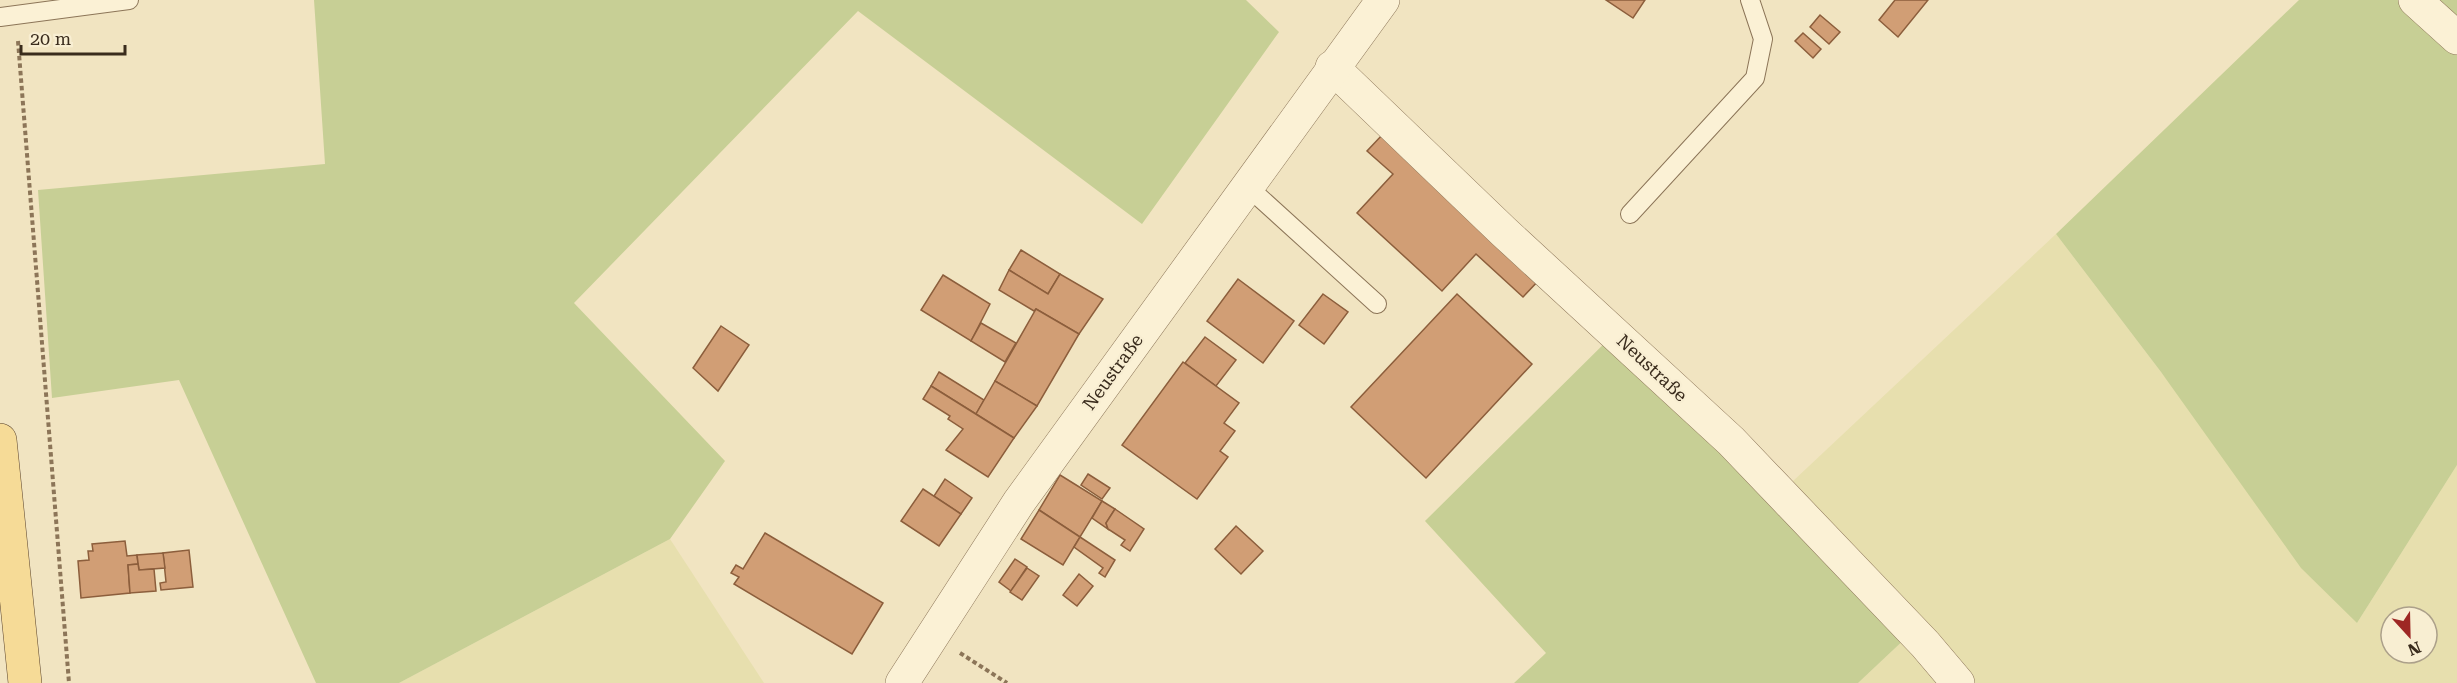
<svg xmlns="http://www.w3.org/2000/svg" width="2457" height="683" viewBox="0 0 2457 683" font-family="'Roboto Serif',serif">
<style>
.farmland{fill:#e7dfae;fill-rule:evenodd}
.green{fill:#c7cf95}
.building{fill:#d19e75;stroke:#8c5e3c;stroke-width:1.5}
.lines{fill:none;stroke-linecap:round;stroke-linejoin:round}
.lane-casing{stroke:#8c7558;stroke-width:20}
.street-casing{stroke:#8c7558;stroke-width:34}
.primary-casing{stroke:#59422c;stroke-width:34}
.path{stroke:#8c7558;stroke-width:4;stroke-dasharray:4.5 3;stroke-linecap:butt}
.lane{stroke:#fbf1d5;stroke-width:18}
.street{stroke:#fbf1d5;stroke-width:33}
.primary{stroke:#f6db97;stroke-width:33}
.labels{text-anchor:middle;stroke-width:4.5;stroke-linejoin:round;paint-order:stroke}
.street-label{font-size:18px;fill:#3a2c1d;stroke:#f8eed2}
</style>
<rect width="100%" height="100%" fill="#f1e4c1"/>
<g class="farmland">
<path d="M2056,234L2161,372L2357,623L2457,465V683H1858L1925,620L1792,482ZM2391,617H2427V653H2391Z"/>
<polygon points="670,539 764,683 399,683"/>
</g>
<g class="green">
<polygon points="314,0 1246,0 1279,32 1142,224 858,11 574,303 725,461 670,539 399,683 316,683 179,380 52,398 38,190 325,164"/>
<polygon points="2299,0 2457,0 2457,465 2357,623 2301,568 2161,372 2056,234"/>
<polygon points="1624,324 1925,620 1858,683 1514,683 1546,653 1425,521"/>
</g>
<g class="building">
<polygon points="1606,0 1645,0 1633,18"/>
<polygon points="1895,0 1928,0 1898,37 1879,20"/>
<polygon points="1820,15 1840,32 1829,44 1810,27"/>
<polygon points="1803,33 1821,49 1813,58 1795,41"/>
<polygon points="1383,134 1540,279 1523,297 1476,254 1442,291 1357,213 1393,174 1367,151"/>
<polygon points="1021,250 1060,274 1048,294 1009,270"/>
<polygon points="1009,270 1048,294 1060,274 1103,299 1079,334 1036,309 1034,311 999,290"/>
<polygon points="943,275 990,304 971,341 921,310"/>
<polygon points="1238,279 1294,321 1263,363 1207,321"/>
<polygon points="1323,294 1348,312 1324,344 1299,325"/>
<polygon points="1457,294 1532,364 1426,478 1351,407"/>
<polygon points="1036,309 1079,334 1037,406 995,381"/>
<polygon points="981,323 1016,343 1005,362 971,341"/>
<polygon points="721,326 749,345 718,391 693,368"/>
<polygon points="1205,337 1236,360 1216,386 1185,363"/>
<polygon points="1183,362 1239,403 1224,423 1235,431 1220,451 1228,457 1197,499 1122,445"/>
<polygon points="939,372 984,400 976,414 931,386"/>
<polygon points="995,381 1037,406 1014,438 976,414"/>
<polygon points="931,386 1014,438 988,477 946,450 963,429 948,419 950,416 923,399"/>
<polygon points="1088,474 1110,488 1102,499 1081,485"/>
<polygon points="1060,475 1102,501 1080,537 1039,510"/>
<polygon points="945,479 972,498 961,514 934,496"/>
<polygon points="923,489 961,514 939,546 901,521"/>
<polygon points="1102,501 1115,509 1106,523 1108,529 1092,518"/>
<polygon points="1115,509 1144,529 1130,551 1121,545 1125,540 1108,529 1106,523"/>
<polygon points="1039,510 1080,537 1063,565 1021,539"/>
<polygon points="1236,526 1263,551 1241,574 1215,549"/>
<polygon points="765,533 883,603 852,654 734,584 739,577 731,573 736,565 743,569"/>
<polygon points="1080,537 1115,560 1105,577 1099,573 1103,568 1074,547"/>
<polygon points="125,541 127,556 137,555 138,564 128,565 130,593 81,598 78,561 89,560 88,551 93,551 92,544"/>
<polygon points="189,550 193,587 161,590 160,583 166,582 163,553"/>
<polygon points="163,553 165,568 139,570 137,555"/>
<polygon points="1015,559 1027,567 1011,591 999,582"/>
<polygon points="138,564 139,570 154,569 156,591 130,593 128,565"/>
<polygon points="1027,568 1039,576 1022,600 1010,592"/>
<polygon points="1079,574 1093,586 1077,606 1063,595"/>
</g>
<g class="lines">
<defs>
<g id="lane">
<polyline points="0,17 129,0"/>
<polyline points="1247,186 1377,304"/>
<polyline points="1630,214 1755,78 1763,39 1750,0"/>
</g>
<g id="street">
<polyline points="2415,0 2457,38"/>
<polyline points="1332,67 1504,232 1731,441 1925,644 1958,683"/>
<polyline points="902,683 1019,502 1383,0"/>
</g>
<polyline id="primary" points="0,440 25,683"/>
</defs>
<use href="#lane" class="lane-casing"/>
<use href="#street" class="street-casing"/>
<use href="#primary" class="primary-casing"/>
<g class="path">
<polyline points="18,41 69,683"/>
<polyline points="960,653 1007,683"/>
</g>
<use href="#lane" class="lane"/>
<use href="#street" class="street"/>
<use href="#primary" class="primary"/>
</g>
<g class="labels">
<g class="street-label">
<text transform="translate(1652 368) rotate(43)" y="6">Neustraße</text>
<text transform="translate(1113 372) rotate(-54)" y="6">Neustraße</text>
</g>
</g>
<g transform="translate(2409 635) rotate(158)"><circle r="28" fill="#f8eed2" stroke="#aca08a" stroke-width="1.5"/>
<path d="M0-4.5L10 22L0 15L-10 22Z" fill="#9e2724"/>
<text y="-9" font-size="16" font-weight="bold" text-anchor="middle" fill="#3a2c1d">N</text>
</g>
<path d="M21 45v9h104v-9" fill="none" stroke="#3a2c1d" stroke-width="3"/>
<text x="30" y="45" font-size="18" fill="#3a2c1d" stroke="#f8eed2" stroke-width="4.5" paint-order="stroke">20 m</text>
</svg>
